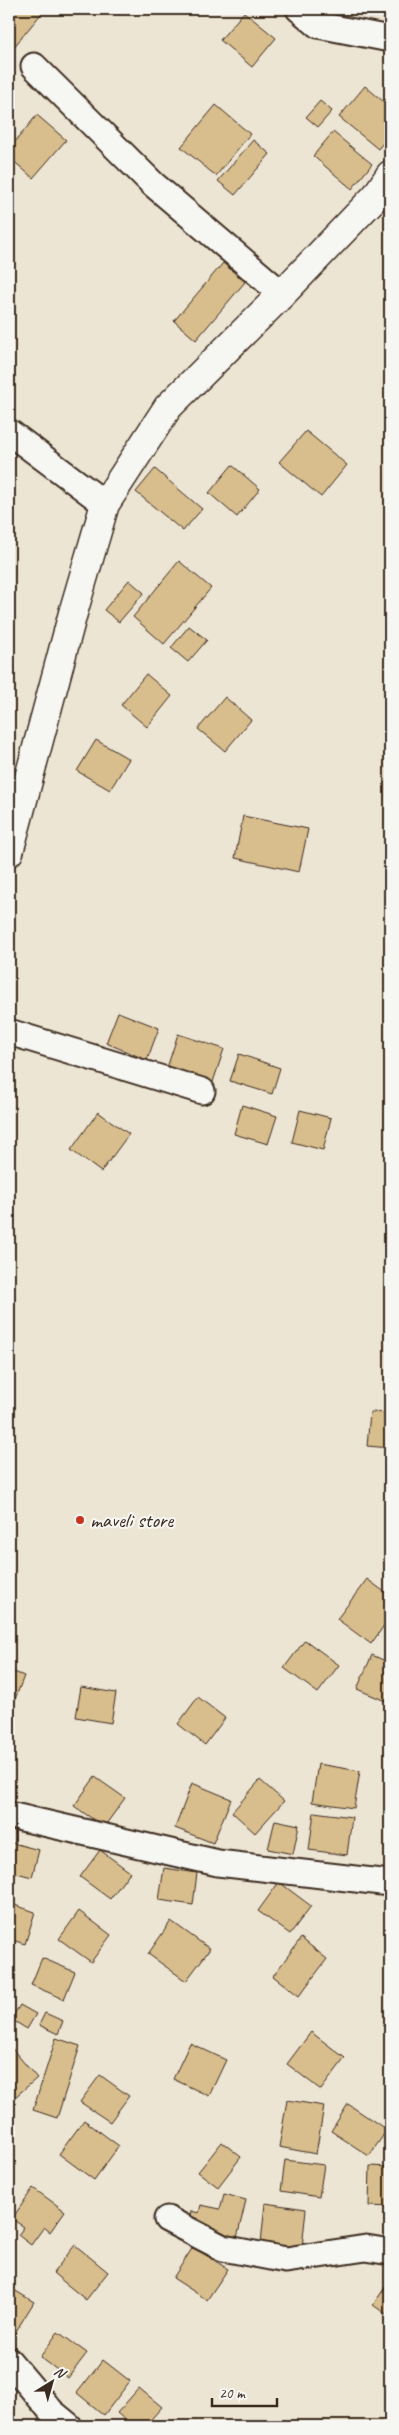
<svg xmlns="http://www.w3.org/2000/svg" width="399" height="2435" viewBox="0 0 399 2435" font-family="Caveat,sans-serif">
<style>
.building{fill:#d8bd8d;stroke:#3b2a1e}
.lines{fill:none;stroke-linecap:round;stroke-linejoin:round}
.minor-casing{stroke:#3b2a1e;stroke-width:29}
.major-casing{stroke:#3b2a1e;stroke-width:31}
.minor{stroke:#f6f6f2;stroke-width:25}
.major{stroke:#f6f6f2;stroke-width:28}
.poi-dot{fill:#c8321e;stroke:#f6f6f2;stroke-width:2}
.labels{text-anchor:middle;stroke-width:4;stroke-linejoin:round;paint-order:stroke}
.poi-label{font-size:21px;fill:#3b2a1e;stroke:#f6f6f2;text-anchor:start}
</style>
<rect width="100%" height="100%" fill="#ede5d4"/>
<filter id="ink" filterUnits="userSpaceOnUse"><feTurbulence type="fractalNoise" baseFrequency=".02" numOctaves="2"/><feDisplacementMap in="SourceGraphic" scale="10" xChannelSelector="R" yChannelSelector="G"/><feConvolveMatrix kernelMatrix="1 2 1 2 8 2 1 2 1" color-interpolation-filters="sRGB"/></filter>
<g filter="url(#ink)">
<g class="building">
<polygon points="18,9 45,9 13,48 9,44 9,20"/>
<polygon points="319,9 341,9 332,20"/>
<polygon points="244,12 276,38 252,67 220,40"/>
<polygon points="365,86 390,107 390,135 378,149 339,117"/>
<polygon points="320,101 332,111 318,127 306,117"/>
<polygon points="216,105 250,134 216,176 181,147"/>
<polygon points="37,115 66,140 33,178 9,157 9,149"/>
<polygon points="333,132 372,164 352,189 313,156"/>
<polygon points="253,140 270,154 235,195 218,181"/>
<polygon points="223,263 245,282 196,340 174,321"/>
<polygon points="306,431 347,465 321,497 279,462"/>
<polygon points="232,465 260,489 237,517 209,493"/>
<polygon points="155,469 202,509 183,531 136,492"/>
<polygon points="179,561 211,588 164,644 133,617"/>
<polygon points="129,580 144,593 119,622 104,610"/>
<polygon points="189,626 207,640 188,662 171,648"/>
<polygon points="146,674 172,696 147,727 121,705"/>
<polygon points="225,697 251,720 225,751 198,729"/>
<polygon points="96,740 129,759 110,790 77,771"/>
<polygon points="243,816 308,829 299,872 235,858"/>
<polygon points="118,1012 159,1028 147,1060 106,1043"/>
<polygon points="178,1034 224,1049 212,1085 166,1071"/>
<polygon points="239,1054 280,1068 272,1094 230,1081"/>
<polygon points="242,1105 277,1116 268,1144 234,1134"/>
<polygon points="300,1110 331,1118 323,1150 292,1142"/>
<polygon points="98,1112 129,1134 101,1172 71,1150"/>
<polygon points="370,1412 390,1413 390,1448 367,1446"/>
<polygon points="367,1579 390,1596 390,1617 371,1644 337,1619"/>
<polygon points="305,1640 339,1665 318,1693 284,1668"/>
<polygon points="372,1655 390,1663 390,1703 357,1689"/>
<polygon points="9,1670 24,1676 10,1712 9,1711"/>
<polygon points="81,1687 116,1693 111,1723 76,1717"/>
<polygon points="198,1697 225,1718 205,1745 178,1724"/>
<polygon points="318,1764 360,1771 354,1808 312,1802"/>
<polygon points="95,1777 125,1798 104,1827 74,1806"/>
<polygon points="260,1780 284,1801 255,1833 232,1812"/>
<polygon points="192,1783 231,1799 213,1843 175,1828"/>
<polygon points="314,1812 352,1817 347,1855 309,1850"/>
<polygon points="275,1820 299,1825 293,1854 268,1849"/>
<polygon points="9,1842 39,1850 32,1877 9,1871"/>
<polygon points="100,1850 130,1872 110,1899 80,1877"/>
<polygon points="164,1868 197,1873 193,1905 159,1900"/>
<polygon points="279,1882 311,1906 290,1934 258,1911"/>
<polygon points="9,1903 35,1912 25,1944 9,1939"/>
<polygon points="79,1911 111,1935 91,1962 59,1939"/>
<polygon points="171,1921 210,1949 186,1981 148,1954"/>
<polygon points="301,1938 327,1959 299,1996 273,1976"/>
<polygon points="42,1958 75,1972 64,1999 31,1985"/>
<polygon points="20,2005 36,2014 27,2029 11,2019"/>
<polygon points="45,2013 63,2021 58,2034 39,2025"/>
<polygon points="311,2032 345,2058 321,2090 287,2064"/>
<polygon points="56,2038 80,2046 57,2118 33,2110"/>
<polygon points="190,2043 226,2060 209,2096 173,2079"/>
<polygon points="9,2045 37,2078 14,2098 9,2091"/>
<polygon points="100,2075 129,2096 110,2122 80,2102"/>
<polygon points="287,2100 324,2106 316,2154 279,2147"/>
<polygon points="348,2104 387,2130 369,2156 331,2131"/>
<polygon points="84,2120 119,2146 94,2180 59,2154"/>
<polygon points="222,2142 241,2157 218,2187 198,2172"/>
<polygon points="285,2160 324,2165 319,2197 281,2191"/>
<polygon points="370,2166 390,2167 390,2207 369,2206"/>
<polygon points="33,2188 65,2211 50,2232 44,2227 31,2245 18,2235 24,2227 12,2219"/>
<polygon points="224,2194 246,2200 237,2238 188,2226 191,2211 199,2213 201,2205 220,2209"/>
<polygon points="265,2203 306,2209 302,2248 261,2243"/>
<polygon points="75,2245 108,2272 86,2300 53,2273"/>
<polygon points="193,2247 228,2269 207,2300 173,2278"/>
<polygon points="390,2280 390,2317 373,2305"/>
<polygon points="9,2287 34,2302 13,2336 9,2333"/>
<polygon points="58,2332 87,2353 68,2378 40,2357"/>
<polygon points="103,2360 130,2381 104,2415 77,2393"/>
<polygon points="139,2388 162,2407 145,2426 132,2426 117,2413"/>
</g>
<g class="lines">
<defs>
<g id="minor">
<polyline points="299,9 318,25 390,39"/>
<polyline points="34,66 153,184 282,294"/>
<polyline points="9,432 105,504"/>
<polyline points="9,1032 202,1091"/>
<polyline points="9,1815 218,1863 390,1883"/>
<polyline points="167,2219 223,2248 286,2260 366,2248 390,2252"/>
<polyline points="9,2361 52,2412 69,2426"/>
</g>
<polyline id="major" points="9,852 73,613 105,504 168,407 282,294 376,196 390,175"/>
</defs>
<use href="#minor" class="minor-casing"/>
<use href="#major" class="major-casing"/>
<use href="#minor" class="minor"/>
<use href="#major" class="major"/>
</g>
</g>
<circle class="poi-dot" cx="80" cy="1520" r="5"/>
<g class="labels">
<g class="poi-label">
<text x="90" y="1527">maveli store</text>
</g>
</g>
<rect width="399" height="2435" fill="none" stroke="#f6f6f2" stroke-width="30"/>
<rect x="15" y="15" width="369" height="2405" fill="none" stroke="#3b2a1e" stroke-width="2" filter="url(#ink)"/>
<g transform="translate(52 2382) rotate(37)" stroke="#f6f6f2" stroke-width="4" paint-order="stroke">
<path d="M0-4L9 19L0 12L-9 19Z" fill="#3b2a1e"/>
<text y="-8" font-size="14" font-weight="bold" text-anchor="middle" fill="#3b2a1e">N</text>
</g>
<path d="M212 2398v8h65v-8" fill="none" stroke="#3b2a1e" stroke-width="2.5"/>
<text x="219" y="2398" font-size="15" fill="#3b2a1e" stroke="#f6f6f2" stroke-width="4" paint-order="stroke">20 m</text>
</svg>
